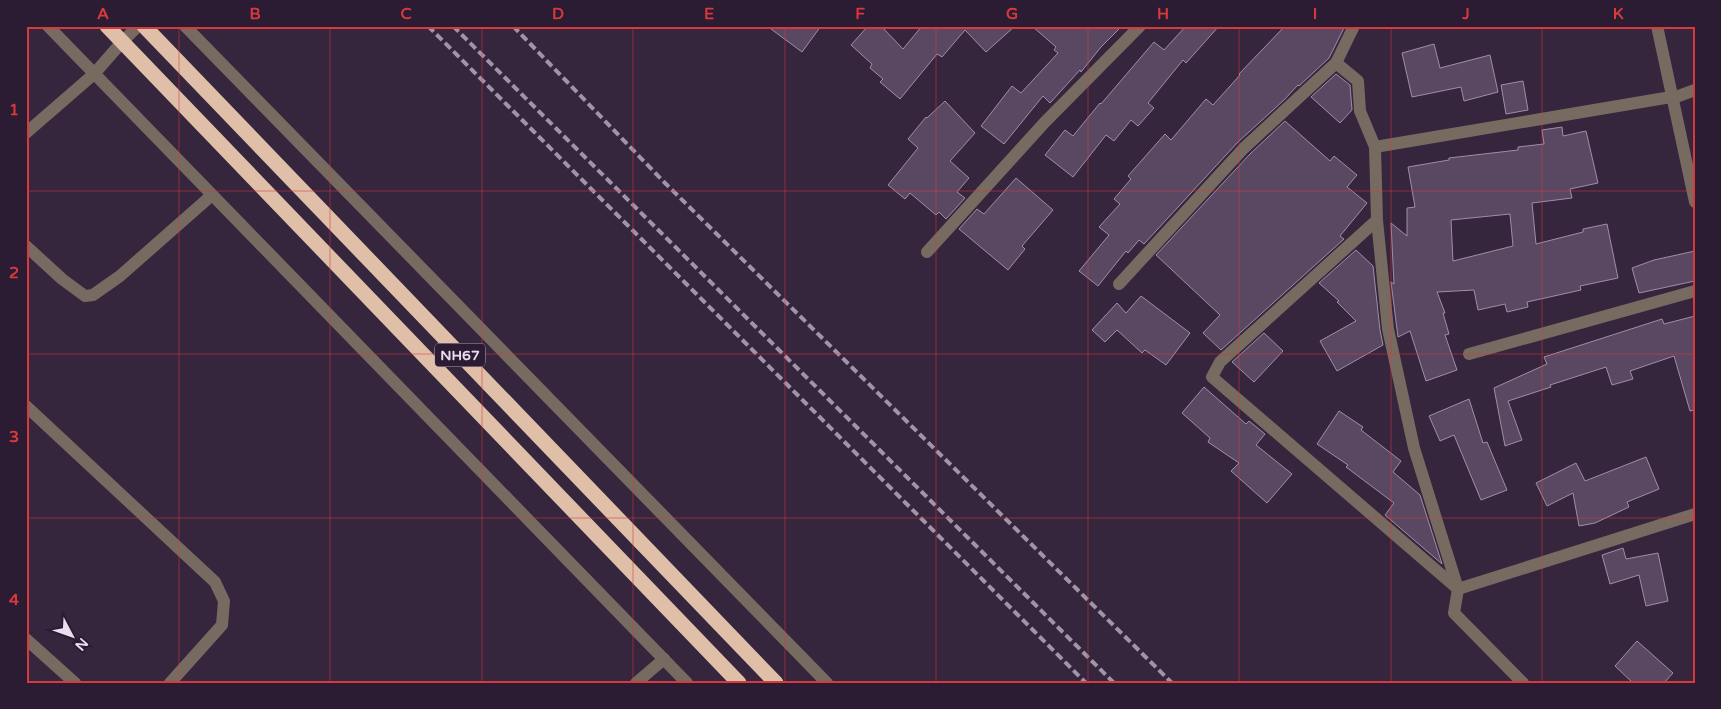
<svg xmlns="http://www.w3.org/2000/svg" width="1721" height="709" viewBox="0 0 1721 709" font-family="'Varela Round',sans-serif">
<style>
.building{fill:#5a4863;stroke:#a18dab;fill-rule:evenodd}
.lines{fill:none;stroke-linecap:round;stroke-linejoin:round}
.minor{stroke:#776a61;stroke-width:12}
.highway{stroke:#e0bfa9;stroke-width:15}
.rail{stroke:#a194a7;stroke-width:4;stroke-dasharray:8 4;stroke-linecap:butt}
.grid{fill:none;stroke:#d83a3c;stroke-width:1;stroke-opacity:0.55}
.labels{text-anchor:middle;stroke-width:4.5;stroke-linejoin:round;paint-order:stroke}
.shield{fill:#2b1b33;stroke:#afa4b6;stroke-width:1}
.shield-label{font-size:14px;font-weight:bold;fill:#e8deee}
.neatline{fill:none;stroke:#d83a3c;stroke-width:2}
.grid-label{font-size:16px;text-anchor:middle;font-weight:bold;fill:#d83a3c}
</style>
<rect width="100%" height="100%" fill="#35253d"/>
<g class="building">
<polygon points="767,26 821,26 802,52"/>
<polygon points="868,26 881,26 903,49 922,26 1015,26 986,52 965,30 942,57 937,54 900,99 880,82 883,79 870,68 872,64 851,45"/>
<polygon points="1032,26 1122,26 1101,47 1081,72 1080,70 1050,103 1043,96 1004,144 981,126 1012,86 1021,93 1058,53 1054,50 1056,47"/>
<polygon points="1186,26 1219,26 1186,63 1183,60 1148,103 1154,108 1138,126 1131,120 1114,141 1106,135 1073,177 1045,155 1065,130 1073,136 1100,103 1101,104 1154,42 1164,50"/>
<polygon points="1285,26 1345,26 1329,58 1299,86 1298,85 1284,100 1238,142 1144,244 1139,240 1128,253 1126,251 1098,286 1079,271 1109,235 1099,227 1120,204 1114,199 1131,179 1128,176 1165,134 1171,140 1206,99 1213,105 1240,75 1239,74"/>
<polygon points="1434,44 1440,68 1490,55 1498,92 1464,101 1461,87 1412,97 1402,53"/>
<polygon points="1336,74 1350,85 1352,110 1340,123 1311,97"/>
<polygon points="1523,81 1528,110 1506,114 1501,85"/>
<polygon points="945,101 975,133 950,161 969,178 957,192 965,198 946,219 939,212 936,215 910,193 905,199 888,185 918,148 908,139 926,117 927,118"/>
<polygon points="1285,121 1330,161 1334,156 1357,175 1347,187 1367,203 1340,236 1344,239 1221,350 1203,333 1220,315 1156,255 1250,154"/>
<path d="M1562,127L1563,136L1586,131L1598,183L1570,189L1572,198L1532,203L1536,244L1583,232V229L1607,224L1618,278L1580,286L1581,290L1527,302L1528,307L1507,312L1505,304L1478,310L1474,290L1437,292L1445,313H1443L1449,334L1445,335L1457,370L1426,381L1410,331L1398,337L1391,282L1394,284L1391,223L1407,236V208L1415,207L1408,167L1449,160V158L1518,150V147L1544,144L1542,130ZM1510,214L1513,246L1453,261L1451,220Z"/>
<polygon points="1016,178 1053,210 1022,246 1025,249 1008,270 959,229 977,209 984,214"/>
<polygon points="1356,250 1373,266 1380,330 1383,345 1337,371 1320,341 1356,321 1337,302 1339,301 1319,283"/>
<polygon points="1695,251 1695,281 1639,293 1632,268 1654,260"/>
<polygon points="1141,296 1190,333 1166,365 1145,350 1142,353 1117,330 1105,342 1092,330 1117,303 1126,313"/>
<polygon points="1695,316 1695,410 1690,411 1674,356 1630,371 1633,379 1612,385 1606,367 1550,385 1551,387 1508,401 1522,440 1505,446 1494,388 1547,364 1544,357 1662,319 1664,324"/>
<polygon points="1264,333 1283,351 1254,382 1232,362"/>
<polygon points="1204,387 1246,424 1249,421 1265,434 1256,445 1292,474 1267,503 1231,471 1239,463 1208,442 1210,438 1182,413"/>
<polygon points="1469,399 1483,443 1487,442 1507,490 1481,500 1454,435 1440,441 1429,416"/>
<polygon points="1339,411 1363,427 1361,430 1401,461 1393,472 1420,495 1442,564 1385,515 1394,503 1346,467 1348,465 1317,444"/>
<polygon points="1646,457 1659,489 1627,502 1629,507 1595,523 1579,526 1573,493 1547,506 1536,483 1576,463 1585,481"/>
<polygon points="1623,548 1626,559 1658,553 1668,601 1646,606 1639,575 1610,584 1602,555"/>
<polygon points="1637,641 1673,673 1664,683 1633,683 1615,666"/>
</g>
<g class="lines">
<g class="minor">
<polyline points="48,26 687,683"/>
<polyline points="185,26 827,683"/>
<polyline points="1657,26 1695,202"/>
<polyline points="1336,63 1358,81 1360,111 1375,147 1377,220 1388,329 1414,448 1458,589 1454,613 1523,683"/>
<polyline points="26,133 94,74 122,42 138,26"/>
<polyline points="1375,147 1671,97 1673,98 1695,90"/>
<polyline points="1377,220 1220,362 1212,377 1458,589 1695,514"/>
<polyline points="26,246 62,279 85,296 93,295 120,276 212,195"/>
<polyline points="927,252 1045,122 1140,26"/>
<polyline points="1119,284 1244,148 1336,63 1354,26"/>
<polyline points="1469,354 1695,291"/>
<polyline points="26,406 215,582 224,601 222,625 170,683"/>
<polyline points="26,639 75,683"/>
<polyline points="636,683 664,659"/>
</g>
<g class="highway">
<polyline points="107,26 739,683"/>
<polyline points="144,26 776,683"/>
</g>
<g class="rail">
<polyline points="428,26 1086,683"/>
<polyline points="453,26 1114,683"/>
<polyline points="513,26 664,182 1172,683"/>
</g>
</g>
<path class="grid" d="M179,26V683M330,26V683M482,26V683M633,26V683M785,26V683M936,26V683M1088,26V683M1239,26V683M1391,26V683M1542,26V683M26,191H1695M26,354H1695M26,518H1695"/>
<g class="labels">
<rect class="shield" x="435" y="343.5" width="50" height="23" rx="4"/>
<g class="shield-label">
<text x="460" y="360">NH67</text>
</g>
</g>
<rect width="1721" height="709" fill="none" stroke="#2b1b33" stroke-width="55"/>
<g transform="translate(72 636) rotate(131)" stroke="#2b1b33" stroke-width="4" paint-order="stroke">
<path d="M0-4L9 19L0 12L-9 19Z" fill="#e8deee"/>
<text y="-8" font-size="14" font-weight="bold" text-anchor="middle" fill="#e8deee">N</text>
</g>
<rect x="28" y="28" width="1666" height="654" class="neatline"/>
<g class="grid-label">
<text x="103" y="19">A</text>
<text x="255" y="19">B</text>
<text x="406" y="19">C</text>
<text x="558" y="19">D</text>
<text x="709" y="19">E</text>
<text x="860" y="19">F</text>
<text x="1012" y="19">G</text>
<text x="1163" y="19">H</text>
<text x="1315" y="19">I</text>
<text x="1466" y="19">J</text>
<text x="1618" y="19">K</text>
<text x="14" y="115">1</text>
<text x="14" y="278">2</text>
<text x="14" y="442">3</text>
<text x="14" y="605">4</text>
</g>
</svg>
